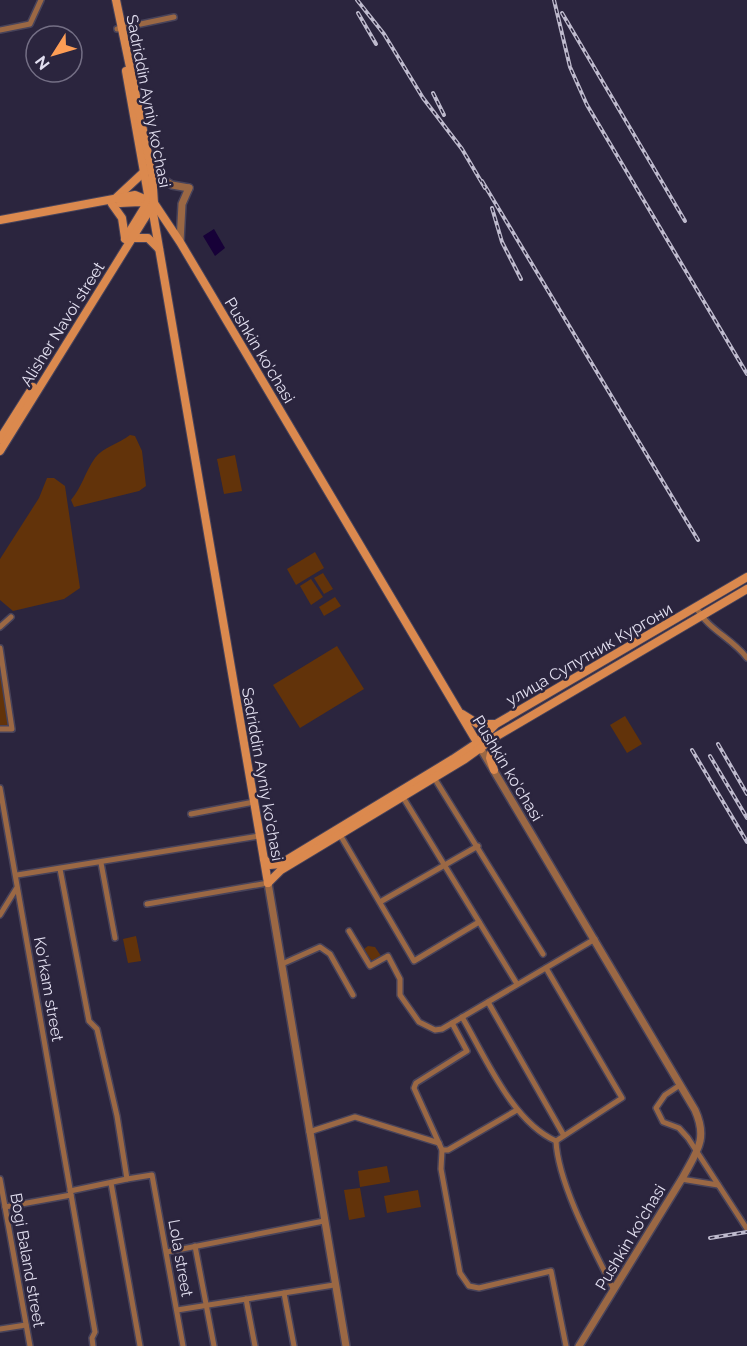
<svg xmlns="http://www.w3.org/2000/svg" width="747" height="1346" viewBox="0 0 747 1346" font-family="Raleway,sans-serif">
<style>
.green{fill:#62330a}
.water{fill:#170138}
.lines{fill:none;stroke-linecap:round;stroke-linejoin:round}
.minor-casing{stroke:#48435a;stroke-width:8}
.tertiary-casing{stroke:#48435a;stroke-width:10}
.secondary-casing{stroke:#48435a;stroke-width:10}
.minor{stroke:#9b6844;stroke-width:5}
.tertiary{stroke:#9b6844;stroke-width:7}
.secondary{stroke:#db894e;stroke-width:8}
.rail-casing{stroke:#bebacd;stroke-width:4}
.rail{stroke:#2b253e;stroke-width:1.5;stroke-dasharray:4.5;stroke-linecap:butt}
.labels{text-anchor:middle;stroke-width:5;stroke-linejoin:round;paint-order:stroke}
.street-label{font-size:16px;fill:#e2dff0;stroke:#2b253e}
</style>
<rect width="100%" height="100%" fill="#2b253e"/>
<g class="green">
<path d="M130,435L135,436L142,451L146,486L139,491L74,507L71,500C82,487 85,472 95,458C103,447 119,444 130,435Z"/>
<polygon points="235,455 242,491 224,494 217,459"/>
<polygon points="47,478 54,478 65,486 80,588 64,599 13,611 0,600 0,559 39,498"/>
<polygon points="315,552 324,568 296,585 287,569"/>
<polygon points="323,573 333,589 324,594 314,578"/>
<polygon points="311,579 323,597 311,605 300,586"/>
<polygon points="335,597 341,606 324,616 319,607"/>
<polygon points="337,646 364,689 300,728 273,685"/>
<polygon points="0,664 9,723 8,726 0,726"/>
<polygon points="625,716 642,744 627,753 610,725"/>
<polygon points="136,936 141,961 128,963 123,939"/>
<polygon points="368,946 375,947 381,956 372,961 364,949"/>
<polygon points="387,1166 390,1182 360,1187 358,1171"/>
<polygon points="360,1188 365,1217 349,1220 344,1190"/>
<polygon points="418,1190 421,1207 387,1213 384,1196"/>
</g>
<polygon class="water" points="214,229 225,248 215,256 203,236"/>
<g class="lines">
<defs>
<g id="minor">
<polyline points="117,29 174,17"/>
<polyline points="0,30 30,24 41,0"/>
<path d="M696,607C708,630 732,638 747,658"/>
<polyline points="0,627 11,617"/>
<polyline points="0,648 12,729 0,729"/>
<polyline points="433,776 543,954"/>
<polyline points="0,788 95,1332 92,1338 93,1346"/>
<polyline points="401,794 517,984"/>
<polyline points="191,814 254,802"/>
<polyline points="339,833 414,961 479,922"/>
<polyline points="101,863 115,938"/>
<polyline points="60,869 89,1021 97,1029 117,1116 127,1179 70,1191"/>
<polyline points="17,875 259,836"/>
<polyline points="380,902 478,846"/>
<polyline points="147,904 268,883"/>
<polyline points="0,915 16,889"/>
<polyline points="349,931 370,966 388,956 400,979 400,995 419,1022 435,1030 442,1029 595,939"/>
<polyline points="282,964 320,947 330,954 353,995"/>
<polyline points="546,968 622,1098 556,1141"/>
<polyline points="488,1002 563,1134"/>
<path d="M462,1017C485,1056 512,1122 556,1141"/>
<polyline points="452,1023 467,1051 416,1083 414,1088 442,1150 441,1169 460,1273 469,1286 479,1288 551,1271 566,1346"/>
<polyline points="680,1085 665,1095 656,1108 663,1122 679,1128 688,1138 747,1229"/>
<polyline points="309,1132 355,1117 439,1143"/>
<path d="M556,1141C558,1184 594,1250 614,1290"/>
<polyline points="442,1150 448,1150 517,1110"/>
<polyline points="0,1179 30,1346"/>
<polyline points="127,1179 152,1175 183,1346"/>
<polyline points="681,1179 718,1185"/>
<polyline points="111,1183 140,1346"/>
<polyline points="5,1207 71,1195"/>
<polyline points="195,1246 214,1346"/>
<polyline points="167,1252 324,1221"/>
<polyline points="284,1293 294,1346"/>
<polyline points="246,1299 255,1346"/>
<polyline points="177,1310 334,1285"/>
<polyline points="0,1329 26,1325"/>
</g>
<g id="tertiary">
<polyline points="152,173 172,185 189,188"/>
<polyline points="180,242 182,204 189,188"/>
<path d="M481,749L695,1110C708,1139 697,1151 683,1177L579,1346"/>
<polyline points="268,883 346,1346"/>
</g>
<g id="secondary">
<polyline points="117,197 145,171"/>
<polyline points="120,203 140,202 151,206"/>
<polyline points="112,204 122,218 125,238"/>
<polyline points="152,207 268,883"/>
<polyline points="0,220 135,195 154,203 180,242 481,749"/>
<polyline points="132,238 148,238 159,249"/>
<polyline points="125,239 149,200 126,71"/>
<polyline points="0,439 33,387"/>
<polyline points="0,451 154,203 152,173 116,0"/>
<polyline points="462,714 478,724 495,724"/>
<polyline points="494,770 490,758 494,740"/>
<polyline points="264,859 270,865 280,864 453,759 477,743 496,724 747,577"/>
<polyline points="268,883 281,870 465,759 497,736 747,589"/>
</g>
</defs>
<use href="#minor" class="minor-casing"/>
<use href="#tertiary" class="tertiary-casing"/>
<use href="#secondary" class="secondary-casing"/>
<use href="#minor" class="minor"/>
<use href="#tertiary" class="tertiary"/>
<use href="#secondary" class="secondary"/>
<defs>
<g id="rail">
<polyline points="357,0 384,34 423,98 462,149 485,188"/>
<polyline points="554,0 570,67 587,105 747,374"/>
<polyline points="358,13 376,44"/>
<polyline points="562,13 685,221"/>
<polyline points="433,93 444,115"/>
<polyline points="482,181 698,540"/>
<polyline points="492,208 502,242 521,279"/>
<polyline points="718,744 747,794"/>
<polyline points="692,750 747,842"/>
<polyline points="710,756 747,818"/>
<polyline points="710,1238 747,1232"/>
</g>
</defs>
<use href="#rail" class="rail-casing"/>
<use href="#rail" class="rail"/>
</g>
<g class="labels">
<g class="street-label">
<text transform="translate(149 101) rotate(79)" y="6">Sadriddin Ayniy ko'chasi</text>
<text transform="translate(62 324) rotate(-58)" y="6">Alisher Navoi street</text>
<text transform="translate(260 350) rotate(59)" y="6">Pushkin ko'chasi</text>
<text transform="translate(589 654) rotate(-30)" y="6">улица Супутник Кургони</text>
<text transform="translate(508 768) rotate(59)" y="6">Pushkin ko'chasi</text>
<text transform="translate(263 774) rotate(80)" y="6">Sadriddin Ayniy ko'chasi</text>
<text transform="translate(49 989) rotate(80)" y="6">Ko'rkam street</text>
<text transform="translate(630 1237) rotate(-59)" y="6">Pushkin ko'chasi</text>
<text transform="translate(181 1258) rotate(80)" y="6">Lola street</text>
<text transform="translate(28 1260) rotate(80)" y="6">Bogi Baland street</text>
</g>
</g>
<g transform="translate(54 54) rotate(233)"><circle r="28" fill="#2b253e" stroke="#746f85" stroke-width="1.5"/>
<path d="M0-4.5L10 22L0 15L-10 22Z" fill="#fd9d55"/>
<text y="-9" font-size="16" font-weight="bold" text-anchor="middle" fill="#e2dff0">N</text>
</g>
</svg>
